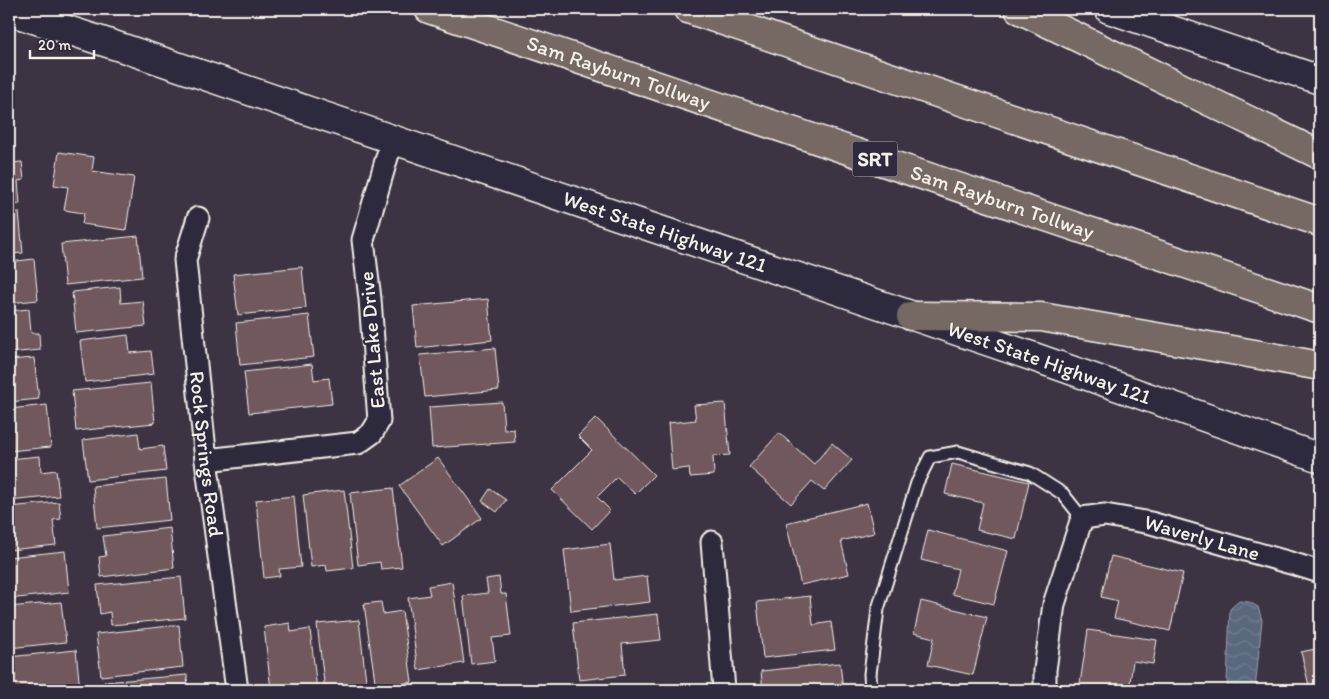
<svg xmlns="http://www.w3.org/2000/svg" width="1329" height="699" viewBox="0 0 1329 699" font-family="Itim,sans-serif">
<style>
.water{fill:url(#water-waves);stroke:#989ea8}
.building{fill:#6f595d;stroke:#f4f1e8}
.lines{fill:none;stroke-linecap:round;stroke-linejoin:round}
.service-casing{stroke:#f4f1e8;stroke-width:15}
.minor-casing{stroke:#f4f1e8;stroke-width:25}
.secondary-casing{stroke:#f4f1e8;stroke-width:31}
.motorway-casing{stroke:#f4f1e8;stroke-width:31}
.service{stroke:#2f2a3d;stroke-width:11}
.minor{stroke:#2f2a3d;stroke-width:21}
.secondary{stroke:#2f2a3d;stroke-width:28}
.motorway{stroke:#766964;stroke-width:28}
.labels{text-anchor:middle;stroke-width:4;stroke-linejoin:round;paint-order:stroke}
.shield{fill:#2f2a3d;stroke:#b9b5b5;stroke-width:1}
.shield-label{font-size:20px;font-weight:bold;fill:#f4f1e8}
.street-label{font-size:21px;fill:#f4f1e8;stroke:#2f2a3d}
</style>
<defs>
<pattern id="water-waves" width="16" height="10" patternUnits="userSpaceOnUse" patternTransform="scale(1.25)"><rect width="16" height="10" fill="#5a677e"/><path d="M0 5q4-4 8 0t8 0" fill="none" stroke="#727d90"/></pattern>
</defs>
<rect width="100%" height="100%" fill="#3c3343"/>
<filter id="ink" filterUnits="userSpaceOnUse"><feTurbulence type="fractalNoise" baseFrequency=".02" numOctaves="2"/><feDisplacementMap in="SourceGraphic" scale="10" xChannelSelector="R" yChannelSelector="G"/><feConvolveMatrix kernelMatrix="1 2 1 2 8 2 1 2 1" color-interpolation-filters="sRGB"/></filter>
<g filter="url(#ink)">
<polygon class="water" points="1239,601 1249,602 1258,607 1262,620 1255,690 1228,690 1227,682 1230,609"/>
<g class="building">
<polygon points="59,152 94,157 92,171 134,177 126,230 82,224 84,213 64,210 68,187 54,185"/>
<polygon points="22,162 24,180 18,181 20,204 9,205 9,163"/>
<polygon points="19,212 23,253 9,254 9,213"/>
<polygon points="138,236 142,277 65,285 61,244"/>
<polygon points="34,259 38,300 9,303 9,262"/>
<polygon points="302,267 306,308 238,315 233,274"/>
<polygon points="120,287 121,303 143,301 146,326 76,333 72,292"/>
<polygon points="488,299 492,340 417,348 413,306"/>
<polygon points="29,309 31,333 39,333 40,350 9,353 9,311"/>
<polygon points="309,315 314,357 240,365 236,323"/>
<polygon points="128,335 130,353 151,351 154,374 85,382 80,341"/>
<polygon points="495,348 499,390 425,397 420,355"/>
<polygon points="34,358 39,399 9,402 9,360"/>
<polygon points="312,364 314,380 329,378 332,404 249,413 244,372"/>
<polygon points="151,383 155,423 76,431 72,391"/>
<polygon points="502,402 504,430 514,429 515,442 432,448 429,407"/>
<polygon points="725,403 730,455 713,456 714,475 690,477 689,468 672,470 668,423 696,420 694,405"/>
<polygon points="47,405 51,447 9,451 9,409"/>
<polygon points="596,418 654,475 635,494 617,477 597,497 610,510 592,529 552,490 592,450 578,436"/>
<polygon points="138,433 140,449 163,446 166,471 88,480 83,440"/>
<polygon points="779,433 814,464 832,443 852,460 824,491 812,481 791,504 749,467"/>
<polygon points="40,456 41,472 56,470 59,496 9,501 9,459"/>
<polygon points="438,458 482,518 443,546 399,486"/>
<polygon points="952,464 1029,482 1016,539 977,530 983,503 945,494"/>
<polygon points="166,479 170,520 97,528 93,486"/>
<polygon points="393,488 402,567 381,569 380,562 358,565 350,493"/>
<polygon points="490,489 506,500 497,512 482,501"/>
<polygon points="344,490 353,568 327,571 326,565 311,567 303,495"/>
<polygon points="294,496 301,567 279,569 280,576 264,578 256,500"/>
<polygon points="59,502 61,519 53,520 56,545 9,550 9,507"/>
<polygon points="867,503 874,533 841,541 849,574 801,585 786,523"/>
<polygon points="170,528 174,568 101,577 99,557 106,556 103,536"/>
<polygon points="928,530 1008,551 994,604 952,594 958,569 921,560"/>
<polygon points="610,544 614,580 647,576 650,602 571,611 564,550"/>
<polygon points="65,551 69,592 9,599 9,557"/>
<polygon points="1111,556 1183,573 1170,631 1114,618 1118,601 1101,597"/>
<polygon points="181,577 185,618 111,625 110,612 100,614 97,585"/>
<polygon points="499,577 501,594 506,594 511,636 492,638 495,661 471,664 463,596 488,593 486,579"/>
<polygon points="452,582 464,663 418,670 408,598 430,595 428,586"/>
<polygon points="810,596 813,625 831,622 835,650 763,658 757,602"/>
<polygon points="921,601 987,617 973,675 928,665 934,638 914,633"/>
<polygon points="61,602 66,642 9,648 9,607"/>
<polygon points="381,602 383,614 402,611 412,682 376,688 364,604"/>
<polygon points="658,614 661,640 622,644 625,675 579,680 573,623"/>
<polygon points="359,620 367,690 325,690 317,624"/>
<polygon points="290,623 291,632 310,629 317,690 271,690 264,627"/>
<polygon points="179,625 183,667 101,676 96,634"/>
<polygon points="1088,630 1157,640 1153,664 1133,661 1129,690 1079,690"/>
<polygon points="1320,648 1320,690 1310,690 1301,652"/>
<polygon points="76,650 80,690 9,690 9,657"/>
<polygon points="840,663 843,690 763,690 761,671"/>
<polygon points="187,675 188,690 105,690 104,682"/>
</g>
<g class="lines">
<defs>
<polyline id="service" points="871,690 870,674 878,609 917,483 930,457 958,452 1030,473 1063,494 1082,518"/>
<g id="minor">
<path id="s1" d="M198,218L185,260L206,460L237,690"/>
<polyline points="206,460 358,443 372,433 379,421 370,299 363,240 392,140"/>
<polyline points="712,542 724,690"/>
<path id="s2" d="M1045,690V670L1054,604L1082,518L1105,515L1151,523L1294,564L1320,572"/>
</g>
<g id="secondary">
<polyline points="1109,9 1320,80"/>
<path id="s3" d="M9,11L126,49L1031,356L1320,458"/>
</g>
<g id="motorway">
<path id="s4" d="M429,9L1320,309"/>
<polyline points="688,9 1320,222"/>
<polyline points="1019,9 1320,155"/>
<polyline points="911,316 1041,317 1266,356 1320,366"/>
</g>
</defs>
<use href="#service" class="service-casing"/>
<use href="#minor" class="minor-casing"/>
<use href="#secondary" class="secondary-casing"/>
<use href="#motorway" class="motorway-casing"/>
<use href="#service" class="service"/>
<use href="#minor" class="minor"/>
<use href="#secondary" class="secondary"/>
<use href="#motorway" class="motorway"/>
</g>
</g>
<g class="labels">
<rect class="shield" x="852.5" y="141.5" width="45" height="35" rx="4"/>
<g class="shield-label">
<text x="875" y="166">SRT</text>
</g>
<g class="street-label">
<text dy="7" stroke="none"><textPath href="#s4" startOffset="200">Sam Rayburn Tollway</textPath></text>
<text dy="7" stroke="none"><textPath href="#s4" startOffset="605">Sam Rayburn Tollway</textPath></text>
<text dy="7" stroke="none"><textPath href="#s3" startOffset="692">West State Highway 121</textPath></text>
<text transform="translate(372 340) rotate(-95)" y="7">East Lake Drive</text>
<text dy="7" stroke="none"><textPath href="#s3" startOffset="1098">West State Highway 121</textPath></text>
<text dy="7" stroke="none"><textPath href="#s1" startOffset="239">Rock Springs Road</textPath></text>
<text dy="7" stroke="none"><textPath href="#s2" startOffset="300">Waverly Lane</textPath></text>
</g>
</g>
<rect width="1329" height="699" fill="none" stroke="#2f2a3d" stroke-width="30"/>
<rect x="15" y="15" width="1299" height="669" fill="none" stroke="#f4f1e8" stroke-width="2" filter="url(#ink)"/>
<path d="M30 50v8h64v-8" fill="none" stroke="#f4f1e8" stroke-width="2.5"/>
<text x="38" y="50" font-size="15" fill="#f4f1e8" stroke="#2f2a3d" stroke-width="4" paint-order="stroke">20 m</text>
</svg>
